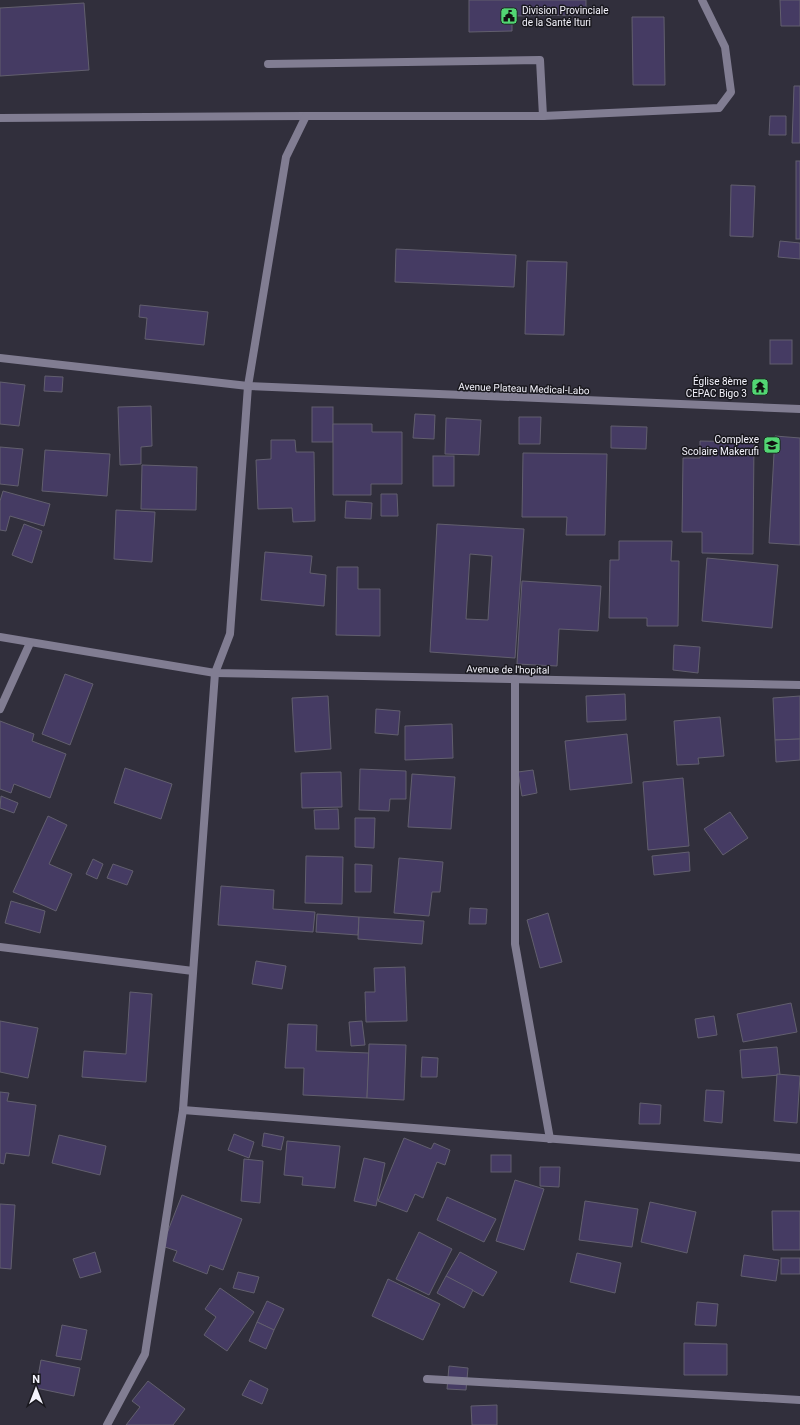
<svg xmlns="http://www.w3.org/2000/svg" width="800" height="1425" viewBox="0 0 800 1425" font-family="Roboto,sans-serif">
<style>
.building{fill:#453b63;stroke:#625f6e;fill-rule:evenodd}
.lines{fill:none;stroke-linecap:round;stroke-linejoin:round}
.lane{stroke:#817d92;stroke-width:8}
.street{stroke:#817d92;stroke-width:8}
.labels{text-anchor:middle;stroke-width:3;stroke-linejoin:round;paint-order:stroke}
.poi-label{font-size:10px;fill:#f4f3fc;stroke:#19181e;text-anchor:end}
.street-label{font-size:10px;fill:#f4f3fc;stroke:#19181e}
</style>
<rect width="100%" height="100%" fill="#312f3c"/>
<g class="building">
<polygon points="469,0 586,0 586,15 512,16 512,31 469,32"/>
<polygon points="780,0 800,0 800,26 781,26"/>
<polygon points="84,3 89,70 0,76 0,8"/>
<polygon points="632,17 664,17 665,85 633,85"/>
<polygon points="794,86 800,86 800,143 792,143"/>
<polygon points="770,116 786,116 786,135 769,135"/>
<rect x="796" y="161" width="4" height="78"/>
<polygon points="731,185 755,186 753,237 730,236"/>
<polygon points="780,241 800,243 800,259 778,257"/>
<polygon points="396,249 516,255 514,287 395,282"/>
<polygon points="527,261 567,262 564,335 525,334"/>
<polygon points="140,305 208,312 204,345 145,339 147,318 139,317"/>
<rect x="770" y="340" width="22" height="24"/>
<polygon points="45,376 63,377 62,392 44,391"/>
<polygon points="0,382 25,385 19,426 0,424"/>
<polygon points="151,406 152,446 141,447 141,464 120,465 118,407"/>
<rect x="312" y="407" width="21" height="35"/>
<polygon points="415,414 435,415 434,439 413,438"/>
<polygon points="519,417 541,417 540,444 519,444"/>
<polygon points="446,418 481,420 479,455 445,454"/>
<polygon points="333,424 372,424 372,432 402,432 402,484 371,484 371,495 333,495"/>
<polygon points="611,426 647,427 646,449 611,448"/>
<polygon points="775,436 800,438 800,545 769,543"/>
<polygon points="271,440 295,440 296,452 314,452 315,521 293,522 292,508 258,509 256,460 271,459"/>
<polygon points="700,441 754,442 753,554 702,553 702,532 682,532 683,458 700,458"/>
<polygon points="0,447 23,449 18,486 0,484"/>
<polygon points="45,450 110,454 107,496 42,491"/>
<polygon points="523,453 607,454 605,535 566,535 567,517 522,517"/>
<rect x="433" y="456" width="21" height="30"/>
<polygon points="142,465 197,467 196,510 141,509"/>
<polygon points="3,491 50,504 44,526 10,516 6,531 0,530 0,501"/>
<polygon points="381,494 397,494 398,516 381,516"/>
<polygon points="346,501 372,503 371,519 345,518"/>
<polygon points="116,510 155,512 152,562 114,559"/>
<polygon points="24,524 42,531 32,563 12,555"/>
<path d="M437,524L524,529L515,658L430,652ZM470,554L492,556L488,620L466,619Z"/>
<polygon points="619,541 672,541 671,561 679,561 678,626 647,626 647,618 609,618 610,560 619,560"/>
<polygon points="265,552 312,556 310,573 326,575 324,606 261,600"/>
<polygon points="707,558 778,565 772,628 702,621"/>
<polygon points="337,567 358,567 358,589 380,589 380,636 336,635"/>
<polygon points="522,581 601,586 598,631 559,629 557,666 517,664"/>
<polygon points="674,645 700,647 698,673 673,670"/>
<polygon points="65,674 93,684 70,745 42,734"/>
<polygon points="625,694 626,720 587,722 586,696"/>
<polygon points="328,696 331,749 295,752 292,698"/>
<polygon points="800,696 800,739 775,740 773,698"/>
<polygon points="376,709 400,711 398,735 375,733"/>
<polygon points="720,717 724,756 698,758 699,764 677,765 674,721"/>
<polygon points="0,721 34,734 32,741 66,754 50,798 14,784 11,793 0,789"/>
<polygon points="452,724 453,758 405,760 405,726"/>
<polygon points="627,734 632,783 570,790 565,741"/>
<polygon points="800,739 800,760 776,762 775,740"/>
<polygon points="125,768 172,784 161,819 114,803"/>
<polygon points="360,769 406,771 406,799 390,799 389,811 359,810"/>
<polygon points="533,770 537,793 522,796 518,772"/>
<polygon points="341,772 342,807 302,808 301,773"/>
<polygon points="412,774 455,777 451,829 408,827"/>
<polygon points="683,778 689,846 648,850 643,782"/>
<polygon points="1,796 18,803 14,813 0,808"/>
<polygon points="338,809 339,829 315,829 314,810"/>
<polygon points="730,812 748,838 723,855 704,829"/>
<polygon points="48,816 67,825 49,864 72,874 56,911 13,892"/>
<polygon points="355,818 375,818 374,848 355,847"/>
<polygon points="689,852 690,871 654,875 652,856"/>
<polygon points="306,856 343,857 342,904 305,903"/>
<polygon points="399,858 443,862 440,892 432,892 429,916 394,913"/>
<polygon points="93,859 103,864 97,879 86,874"/>
<polygon points="113,864 133,871 127,885 107,878"/>
<polygon points="355,864 372,865 371,892 355,892"/>
<polygon points="221,886 274,890 273,909 315,912 313,932 218,925"/>
<polygon points="11,901 45,911 40,933 5,923"/>
<polygon points="470,908 487,909 486,924 469,924"/>
<polygon points="548,913 562,962 540,968 527,920"/>
<polygon points="317,914 359,917 358,935 316,932"/>
<polygon points="359,917 424,921 422,944 358,939"/>
<polygon points="256,961 286,966 282,989 252,984"/>
<polygon points="405,967 407,1021 366,1022 365,992 375,992 374,968"/>
<polygon points="130,992 152,994 146,1082 82,1077 84,1051 126,1054"/>
<polygon points="791,1003 797,1032 743,1042 737,1014"/>
<polygon points="714,1016 717,1035 698,1038 695,1019"/>
<polygon points="0,1021 38,1028 28,1078 0,1072"/>
<polygon points="362,1021 365,1045 351,1046 349,1022"/>
<polygon points="288,1024 317,1025 316,1051 369,1053 367,1098 303,1095 304,1068 285,1068"/>
<polygon points="369,1044 406,1045 404,1100 367,1098"/>
<polygon points="777,1047 780,1075 742,1078 740,1050"/>
<polygon points="422,1057 438,1058 437,1077 421,1077"/>
<polygon points="777,1074 800,1076 797,1123 774,1121"/>
<polygon points="706,1090 724,1091 722,1123 704,1121"/>
<polygon points="0,1092 9,1093 7,1101 36,1105 29,1156 6,1153 4,1164 0,1163"/>
<polygon points="640,1103 661,1105 660,1124 639,1124"/>
<polygon points="264,1133 284,1137 281,1150 262,1146"/>
<polygon points="234,1134 254,1142 249,1158 228,1150"/>
<polygon points="59,1135 106,1146 100,1175 52,1163"/>
<polygon points="404,1138 431,1149 434,1143 450,1150 445,1165 437,1162 423,1198 415,1194 407,1212 378,1201"/>
<polygon points="287,1141 340,1146 335,1188 302,1185 303,1177 284,1175"/>
<rect x="491" y="1155" width="20" height="17"/>
<polygon points="364,1158 385,1163 376,1206 354,1201"/>
<polygon points="244,1159 263,1161 260,1203 241,1201"/>
<polygon points="540,1167 560,1167 559,1187 540,1186"/>
<polygon points="515,1180 544,1189 524,1250 496,1241"/>
<polygon points="182,1195 242,1219 223,1270 210,1265 207,1274 173,1261 177,1251 162,1246"/>
<polygon points="447,1197 496,1219 484,1242 437,1220"/>
<polygon points="585,1201 638,1209 632,1247 579,1240"/>
<polygon points="650,1202 696,1212 687,1253 641,1242"/>
<polygon points="0,1204 15,1205 11,1269 0,1268"/>
<polygon points="772,1211 800,1211 800,1250 773,1250"/>
<polygon points="419,1232 452,1249 429,1295 396,1279"/>
<polygon points="95,1252 101,1272 80,1278 73,1259"/>
<polygon points="460,1252 497,1272 483,1296 446,1276"/>
<polygon points="577,1253 621,1263 615,1293 570,1282"/>
<polygon points="744,1255 779,1260 776,1281 741,1276"/>
<rect x="781" y="1258" width="19" height="16"/>
<polygon points="238,1272 259,1277 254,1293 233,1288"/>
<polygon points="446,1276 473,1290 464,1308 437,1293"/>
<polygon points="388,1279 440,1304 423,1340 372,1316"/>
<polygon points="220,1288 254,1312 227,1351 204,1335 216,1317 205,1309"/>
<polygon points="267,1301 284,1309 274,1330 257,1322"/>
<polygon points="697,1302 718,1304 716,1326 695,1325"/>
<polygon points="257,1322 274,1330 266,1349 249,1341"/>
<polygon points="62,1325 87,1330 81,1360 56,1356"/>
<polygon points="684,1343 727,1344 727,1375 684,1375"/>
<polygon points="41,1360 80,1368 74,1396 36,1388"/>
<polygon points="449,1366 468,1368 466,1390 447,1389"/>
<polygon points="250,1380 268,1389 262,1404 242,1395"/>
<polygon points="148,1381 185,1409 173,1425 126,1425 140,1407 132,1401"/>
<polygon points="497,1405 497,1425 472,1425 471,1406"/>
</g>
<g class="lines">
<g class="lane">
<polyline points="268,64 540,60 543,116"/>
<polyline points="0,118 306,116"/>
<polyline points="248,386 286,157 306,116 543,116 719,108 731,92 725,47 702,0"/>
</g>
<g class="street">
<polyline points="0,358 248,386 800,409"/>
<polyline points="0,637 215,673 800,685"/>
<polyline points="515,679 515,944 550,1139"/>
<polyline points="0,709 30,643"/>
<polyline points="0,947 193,971"/>
<polyline points="183,1110 800,1158"/>
<polyline points="427,1379 800,1400"/>
<polyline points="107,1425 145,1354 183,1110 215,673 230,634 248,386"/>
</g>
</g>
<defs>
<symbol id="civic-square" viewBox="-11 -11 22 22"><rect x="-9" y="-9" width="18" height="18" rx="4" fill="#52d673" stroke="#19181e"/><path d="M-.6-6.5H3V-4.5H.6V-3L4-1V1h2V6H-6V1h2V-1L-.6-3ZM-1.2 2.5V6h2.4V2.5Z" fill="#111"/></symbol>
<symbol id="temple-square" viewBox="-11 -11 22 22"><rect x="-9" y="-9" width="18" height="18" rx="4" fill="#52d673" stroke="#19181e"/><path d="M0-6L5-2H3V0L6.5 2.5H4V6H1.5V3h-3V6H-4V2.5H-6.5L-3 0V-2H-5Z" fill="#111"/></symbol>
<symbol id="school-square" viewBox="-11 -11 22 22"><rect x="-9" y="-9" width="18" height="18" rx="4" fill="#52d673" stroke="#19181e"/><path d="M0-5L7-2L0 1L-7-2ZM-4 1L0 2.5L4 1V4Q0 6-4 4Z" fill="#111"/></symbol>
</defs>
<g fill-rule="evenodd">
<use href="#civic-square" x="499" y="6" width="20" height="20"/>
<use href="#temple-square" x="750" y="377" width="20" height="20"/>
<use href="#school-square" x="762" y="435" width="20" height="20"/>
</g>
<g class="labels">
<g class="poi-label">
<text x="522" y="14" text-anchor="start">Division Provinciale<tspan x="522" dy="12">de la Santé Ituri</tspan></text>
<text x="747" y="385">Église 8ème<tspan x="747" dy="12">CEPAC Bigo 3</tspan></text>
<text x="759" y="443">Complexe<tspan x="759" dy="12">Scolaire Makerufi</tspan></text>
</g>
<g class="street-label">
<text transform="translate(524 388) rotate(2)" y="4">Avenue Plateau Medical-Labo</text>
<text transform="translate(508 669) rotate(1)" y="4">Avenue de l'hopital</text>
</g>
</g>
<g transform="translate(36 1389)" stroke="#19181e" stroke-width="3" paint-order="stroke">
<path d="M0-3L7 15L0 10L-7 15Z" fill="#f4f3fc"/>
<text y="-6" font-size="11" font-weight="bold" text-anchor="middle" fill="#f4f3fc">N</text>
</g>
</svg>
